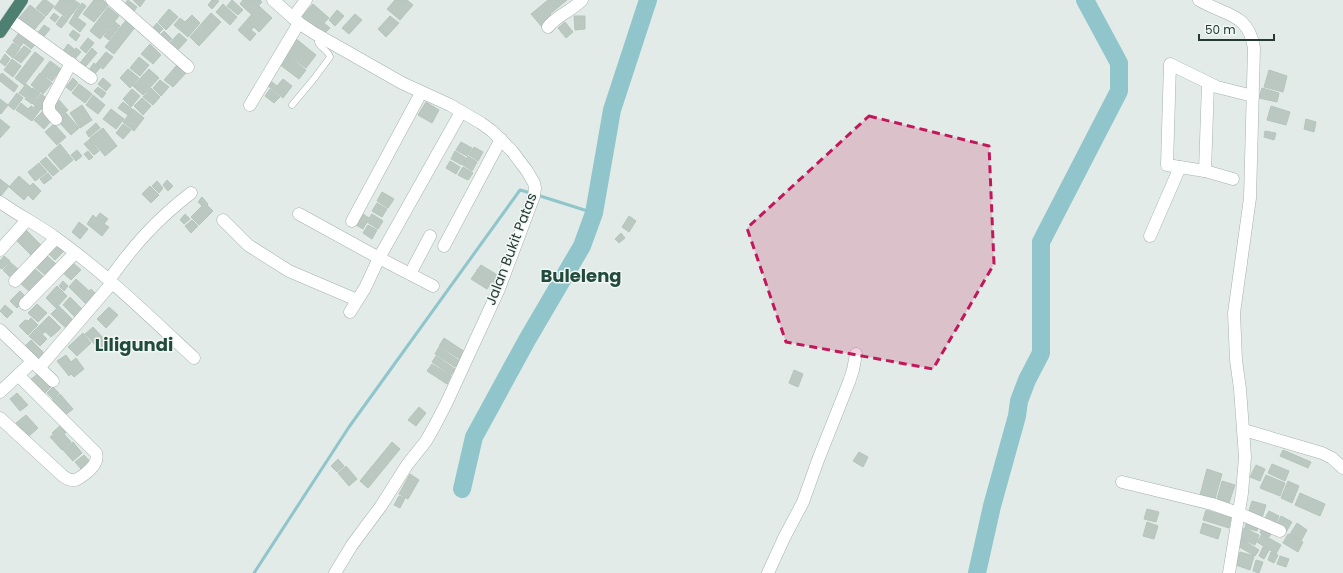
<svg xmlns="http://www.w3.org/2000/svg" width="1343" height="573" viewBox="0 0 1343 573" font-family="Poppins,sans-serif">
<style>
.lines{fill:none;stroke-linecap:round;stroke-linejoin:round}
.stream{stroke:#8fc5cb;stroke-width:3}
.river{stroke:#8fc5cb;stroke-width:18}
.building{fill:#bbc8c2;stroke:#b5c4bd}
.service-casing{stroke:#a5b2ad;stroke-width:7}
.minor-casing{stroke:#a5b2ad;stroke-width:13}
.tertiary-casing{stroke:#a5b2ad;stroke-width:13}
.trunk-casing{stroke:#c2c8c6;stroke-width:13}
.service{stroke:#fff;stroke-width:6}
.minor{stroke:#fff;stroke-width:12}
.tertiary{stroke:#fff;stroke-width:12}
.trunk{stroke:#4e8072;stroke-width:12}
.marked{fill:#c2185b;fill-opacity:0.2;stroke:#c2185b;stroke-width:3;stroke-dasharray:8 5;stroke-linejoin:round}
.labels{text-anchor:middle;stroke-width:3;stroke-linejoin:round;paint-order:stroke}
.street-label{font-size:14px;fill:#243a33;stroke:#f2f8f5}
.district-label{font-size:18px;font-weight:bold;fill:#224b3e;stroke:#f2f8f5}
</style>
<rect width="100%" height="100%" fill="#e2ebe7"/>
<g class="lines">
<g class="stream">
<polyline points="537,195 594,213"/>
<polyline points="254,573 349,427 520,190 531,193"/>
</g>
<g class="river">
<polyline points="462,489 474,437 527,340 582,246 594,213 612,110 648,0"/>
<polyline points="977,573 992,506 1017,416 1019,401 1027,380 1041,353 1041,242 1119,91 1119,63 1085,0"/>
</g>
</g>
<g class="building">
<polygon points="43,0 46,0 54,6 46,16 36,8"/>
<polygon points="60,0 74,0 80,4 68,19 54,8"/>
<polygon points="94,0 103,0 108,5 94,22 83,14"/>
<polygon points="128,0 137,7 132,14 123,6"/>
<polygon points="133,0 145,0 140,7"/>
<polygon points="212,0 219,1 212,9 208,5"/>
<polygon points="232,0 243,10 238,15 227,6"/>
<polygon points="243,0 260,0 262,2 251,14 240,4"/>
<polygon points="395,0 407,0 413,5 400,20 387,9"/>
<polygon points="548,0 567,0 550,14 553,17 542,27 531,14"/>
<polygon points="82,3 86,6 78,17 74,14"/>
<polygon points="223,4 237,17 230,25 216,12"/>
<polygon points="313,4 329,18 324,23 330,28 323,35 302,16"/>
<polygon points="30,5 45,17 34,30 19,18"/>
<polygon points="259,6 272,18 259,32 254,27 251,30 256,34 250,41 238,30"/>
<polygon points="108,7 119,16 100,39 90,31"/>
<polygon points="169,9 178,17 166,30 158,22"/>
<polygon points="337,10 344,16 335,26 329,20"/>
<polygon points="54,13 59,17 55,22 50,18"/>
<polygon points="211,13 221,22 199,46 190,37"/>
<polygon points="355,14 362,20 349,34 342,28"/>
<polygon points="74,15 86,24 80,32 69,23"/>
<polygon points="192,15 200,23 188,37 174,25 180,18 185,22"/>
<polygon points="62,16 68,20 61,28 56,24"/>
<polygon points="390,16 399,23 386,37 378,29"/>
<polygon points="574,16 585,16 585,29 575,30"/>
<polygon points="127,19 136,26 114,54 105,47"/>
<polygon points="115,22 120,26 109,40 104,36"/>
<polygon points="565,22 573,32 566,38 558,28"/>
<polygon points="157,23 163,29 156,36 150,31"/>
<polygon points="44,25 50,29 42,39 36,35"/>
<polygon points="21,30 29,36 20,47 13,41"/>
<polygon points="73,30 80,35 76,41 69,35"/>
<polygon points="164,31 172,39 166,44 158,37"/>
<polygon points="179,33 187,40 174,54 166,47"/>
<polygon points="29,37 37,43 31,49 24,43"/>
<polygon points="88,38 94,43 86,53 80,48"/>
<polygon points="295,38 316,55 306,68 284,52"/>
<polygon points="13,43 20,48 13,58 6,52"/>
<polygon points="68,44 74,49 69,56 63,51"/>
<polygon points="150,44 161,55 153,64 141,54"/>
<polygon points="24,46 31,51 21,63 14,58"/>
<polygon points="76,48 81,52 74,60 69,56"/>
<polygon points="92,48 97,53 85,67 80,63"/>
<polygon points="35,52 44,59 24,85 15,78"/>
<polygon points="106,52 113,57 103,69 96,64"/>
<polygon points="5,54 10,59 5,66 0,62"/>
<polygon points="287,55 306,70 299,79 279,64"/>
<polygon points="139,57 149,65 140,76 130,68"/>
<polygon points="12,59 21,66 13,77 4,70"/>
<polygon points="50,61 61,69 52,81 41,73"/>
<polygon points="94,63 100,68 93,76 88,71"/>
<polygon points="177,65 186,73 173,87 164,80"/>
<polygon points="128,69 139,78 130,88 120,78"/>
<polygon points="149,69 159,78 143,95 133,86"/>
<polygon points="1269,70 1287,76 1283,92 1264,87"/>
<polygon points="2,73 18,86 14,92 0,81 0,75"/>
<polygon points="40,73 52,83 43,94 31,85"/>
<polygon points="73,78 78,83 71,91 66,87"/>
<polygon points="103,78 111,85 106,91 98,84"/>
<polygon points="283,79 292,86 283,98 268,86 272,82 277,86"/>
<polygon points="160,80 169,87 161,96 153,88"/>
<polygon points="26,84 32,89 25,97 19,93"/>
<polygon points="79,84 92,94 85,103 72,93"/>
<polygon points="98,87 106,93 102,98 94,91"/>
<polygon points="33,88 40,93 32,104 25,99"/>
<polygon points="151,88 160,97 153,105 143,97"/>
<polygon points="1262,88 1279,93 1277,102 1259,98"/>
<polygon points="132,89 140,96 131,107 123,99"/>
<polygon points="270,89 280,97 274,103 265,96"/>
<polygon points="17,93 23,98 14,110 8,105"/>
<polygon points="41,94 49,100 41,110 33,104"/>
<polygon points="93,95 105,105 98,114 86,105"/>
<polygon points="142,98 151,106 143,115 134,106"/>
<polygon points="0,99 8,105 1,114 0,113"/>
<polygon points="58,99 68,110 60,117 50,106"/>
<polygon points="123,102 132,109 128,115 118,108"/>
<polygon points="426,102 439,110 432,123 418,115"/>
<polygon points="21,103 28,109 31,106 34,108 35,106 40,110 32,121 16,110"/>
<polygon points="82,105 92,120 80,128 70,113"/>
<polygon points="1271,106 1290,112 1286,125 1267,120"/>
<polygon points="111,109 124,119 116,129 103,119"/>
<polygon points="133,109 144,118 134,131 123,122"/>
<polygon points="43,111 52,120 44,129 34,120"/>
<polygon points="66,113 79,128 71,135 57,120"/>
<polygon points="0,119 10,127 0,138"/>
<polygon points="1306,119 1316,122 1314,132 1304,129"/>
<polygon points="96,123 100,128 89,137 86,132"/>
<polygon points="54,124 66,137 57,145 45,132"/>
<polygon points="123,124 131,130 123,139 116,133"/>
<polygon points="103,128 117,146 105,156 90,138"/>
<polygon points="1265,131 1276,133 1274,140 1264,137"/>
<polygon points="90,139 99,151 94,155 84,144"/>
<polygon points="461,142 472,148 467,156 456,150"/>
<polygon points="60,144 73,160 61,170 48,155"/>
<polygon points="474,147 483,152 478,161 469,155"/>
<polygon points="77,150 82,156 76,161 71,155"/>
<polygon points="88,151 93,157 89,160 84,154"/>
<polygon points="455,151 466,158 462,165 451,159"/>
<polygon points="468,156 477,162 472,171 463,165"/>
<polygon points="46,157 59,171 53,176 40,162"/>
<polygon points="450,161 460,167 456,174 446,168"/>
<polygon points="39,163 47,172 35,181 28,172"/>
<polygon points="463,167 473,173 468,180 458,175"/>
<polygon points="48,173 52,178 44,184 40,179"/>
<polygon points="19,176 30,186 33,183 41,191 33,200 28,195 24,200 9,187"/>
<polygon points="0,179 9,186 0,197"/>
<polygon points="167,180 173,186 168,191 163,185"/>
<polygon points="157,181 163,188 159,193 152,186"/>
<polygon points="150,186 159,195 151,203 142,194"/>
<polygon points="382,192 394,199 388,208 377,201"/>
<polygon points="202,197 208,204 207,205 213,211 199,225 191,217 202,206 198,202"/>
<polygon points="377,203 387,209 382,217 372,211"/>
<polygon points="100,213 108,219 104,224 109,227 102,236 87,224 93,215 96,218"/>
<polygon points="185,214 190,219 184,224 180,220"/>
<polygon points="363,214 369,218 372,214 383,221 378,229 367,222 363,229 356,225"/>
<polygon points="629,216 636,221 629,232 622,227"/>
<polygon points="192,220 198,226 191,233 185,226"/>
<polygon points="79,222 88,229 80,239 72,232"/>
<polygon points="368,225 377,230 372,239 363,233"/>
<polygon points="24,228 42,246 32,256 14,238"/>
<polygon points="621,233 625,238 619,243 615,239"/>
<polygon points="57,244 64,251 55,260 48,253"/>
<polygon points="46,255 56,264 45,275 35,266"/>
<polygon points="4,256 10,261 2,269 0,268 0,261"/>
<polygon points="10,262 19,270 11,278 3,270"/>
<polygon points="72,262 81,270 71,280 62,272"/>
<polygon points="481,265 499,276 495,283 476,271"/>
<polygon points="34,268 44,277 30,292 20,283"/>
<polygon points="476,272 492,282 487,289 471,279"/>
<polygon points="76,279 89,291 91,289 97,295 87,305 69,287"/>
<polygon points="63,281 68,286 64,291 59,286"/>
<polygon points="57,286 67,296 56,308 46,298"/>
<polygon points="20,291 27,298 17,308 10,301"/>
<polygon points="70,297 83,310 76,318 63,305"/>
<polygon points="37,304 47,313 38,322 28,313"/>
<polygon points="5,305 13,312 7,318 0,311"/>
<polygon points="59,306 75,322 68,330 51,314"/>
<polygon points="109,307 118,315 106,328 97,319"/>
<polygon points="49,316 61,328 51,337 39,326"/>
<polygon points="31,318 38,325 28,335 19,326 25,320 28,321"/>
<polygon points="39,326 45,332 42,334 47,339 40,346 29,336"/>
<polygon points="93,327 107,342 99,349 85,334"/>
<polygon points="83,333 91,343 77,356 68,347"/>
<polygon points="444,338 465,352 460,359 439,346"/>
<polygon points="31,340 44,353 37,360 24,347"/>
<polygon points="439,347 460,361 455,367 435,354"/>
<polygon points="66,355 71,362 76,358 84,369 74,377 71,374 69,376 57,361"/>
<polygon points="436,356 455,369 451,375 432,362"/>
<polygon points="432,364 451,376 447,384 427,371"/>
<polygon points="794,370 803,374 798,387 789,383"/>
<polygon points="40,372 52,386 43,395 30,380"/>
<polygon points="53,387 59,393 53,399 47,393"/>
<polygon points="17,393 28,405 20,411 10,399"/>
<polygon points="60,394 73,409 63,417 50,402"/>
<polygon points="419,407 426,413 416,426 408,420"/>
<polygon points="26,415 38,428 28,437 16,423"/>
<polygon points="62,424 68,431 64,434 71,442 62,450 50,437 54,434 52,433"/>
<polygon points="73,442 82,453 73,461 63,450"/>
<polygon points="392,442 400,449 368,488 360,481"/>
<polygon points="1283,450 1311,462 1308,468 1280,456"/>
<polygon points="859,452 868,457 863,467 853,461"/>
<polygon points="84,455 91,463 82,470 75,462"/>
<polygon points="338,459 344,466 337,472 331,466"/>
<polygon points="1272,464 1289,471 1285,481 1268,473"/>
<polygon points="1256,465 1265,469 1260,481 1250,477"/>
<polygon points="346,466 357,479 349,486 338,473"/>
<polygon points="1207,469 1222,474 1215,499 1200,495"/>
<polygon points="410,474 419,480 408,499 399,494"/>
<polygon points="1266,475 1285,483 1280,496 1260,488"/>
<polygon points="1222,481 1235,485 1229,503 1217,499"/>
<polygon points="1288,481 1299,486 1292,503 1281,498"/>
<polygon points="1300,493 1325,504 1320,516 1295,505"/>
<polygon points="399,496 405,498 400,508 394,505"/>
<polygon points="1252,501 1266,505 1262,518 1248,514"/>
<polygon points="1147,509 1159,512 1156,522 1144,519"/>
<polygon points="1206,510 1231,518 1229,528 1203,520"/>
<polygon points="1269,511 1279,516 1275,526 1264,520"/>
<polygon points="1281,516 1292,522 1286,532 1276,526"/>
<polygon points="1247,520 1259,524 1257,531 1245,528"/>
<polygon points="1147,522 1158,526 1154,539 1143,536"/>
<polygon points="1203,523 1221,529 1218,539 1200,533"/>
<polygon points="1297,523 1307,530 1301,541 1290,534"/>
<polygon points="1263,526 1273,531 1269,537 1260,533"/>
<polygon points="1244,528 1259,535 1255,545 1240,538"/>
<polygon points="1262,534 1281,545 1276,554 1257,542"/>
<polygon points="1288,534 1303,542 1298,552 1283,543"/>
<polygon points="1240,538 1259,550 1255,556 1236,545"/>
<polygon points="1263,547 1269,550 1264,559 1259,556"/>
<polygon points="1240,552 1254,556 1250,570 1236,565"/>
<polygon points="1271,552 1278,555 1274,563 1268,560"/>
<polygon points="1280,556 1289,559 1286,567 1277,564"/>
<polygon points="1256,560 1263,562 1259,573 1253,571"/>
</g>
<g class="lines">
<defs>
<path id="service" d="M292,105L313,80L330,57C328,50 320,48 318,42L322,37"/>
<g id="minor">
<polyline points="112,0 188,67"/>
<polyline points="273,0 299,23 314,33 402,83 450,105 481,123 492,131 512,151 527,171 534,183 535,188 534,196 499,289 446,404 434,427 426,441 407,465 381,506 352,545 335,573"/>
<polyline points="293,18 306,0"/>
<polyline points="9,19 91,78"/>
<path d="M548,27C557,15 572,11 582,0"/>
<polyline points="250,105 299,23"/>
<polyline points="56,119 49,111 49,104 71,63"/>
<polyline points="1205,171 1208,83"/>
<polyline points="1233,179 1205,171 1167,165 1170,64 1217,87 1253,96"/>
<path d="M0,202C18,215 38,225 56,238C106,274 150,317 194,358"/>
<polyline points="299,214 379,258 461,112"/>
<polyline points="223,220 248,245 289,271 357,300"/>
<polyline points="352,221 421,93"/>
<polyline points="1150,236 1180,167"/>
<polyline points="444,246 501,139"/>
<polyline points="0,250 27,220"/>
<polyline points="410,274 430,236"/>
<path d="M109,280C133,246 157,219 191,193"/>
<polyline points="15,281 56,238"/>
<polyline points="25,304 75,253"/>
<polyline points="350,312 365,288 379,258 433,286"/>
<polyline points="0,330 53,381"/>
<polyline points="39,368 112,283"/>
<polyline points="0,392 32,362"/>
<path d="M0,418L63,476C66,478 70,481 75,480C81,478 92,469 95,463C97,460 97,457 96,453L18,375"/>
<polyline points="1244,430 1322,453 1332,458 1343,468"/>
<polyline points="1122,482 1212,504 1238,513 1280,531"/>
<polyline points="768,573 784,538 803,502 818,460 849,382 853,370 856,354"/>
</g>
<path id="tertiary" d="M1199,0C1225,16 1248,12 1254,48L1250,198L1234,313L1236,360L1240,389L1245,457L1242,493L1229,573"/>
<polyline id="trunk" points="0,32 22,0"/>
</defs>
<use href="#service" class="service-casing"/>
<use href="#minor" class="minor-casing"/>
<use href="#tertiary" class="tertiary-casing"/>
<use href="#trunk" class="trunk-casing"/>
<use href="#service" class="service"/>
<use href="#minor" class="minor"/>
<use href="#tertiary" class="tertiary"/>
<use href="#trunk" class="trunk"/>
</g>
<path class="marked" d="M869,116L989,146L994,264L933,369L786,342L747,228Z"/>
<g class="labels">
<g class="street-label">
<text transform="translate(511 249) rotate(-69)" y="5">Jalan Bukit Patas</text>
</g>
<g class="district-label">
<text x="581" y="282">Buleleng</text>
<text x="134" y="351">Liligundi</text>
</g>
</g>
<path d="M1199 34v6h75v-6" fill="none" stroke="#243a33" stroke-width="2"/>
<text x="1205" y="34" font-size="12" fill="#243a33" stroke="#f2f8f5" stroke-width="3" paint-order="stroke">50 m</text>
</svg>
